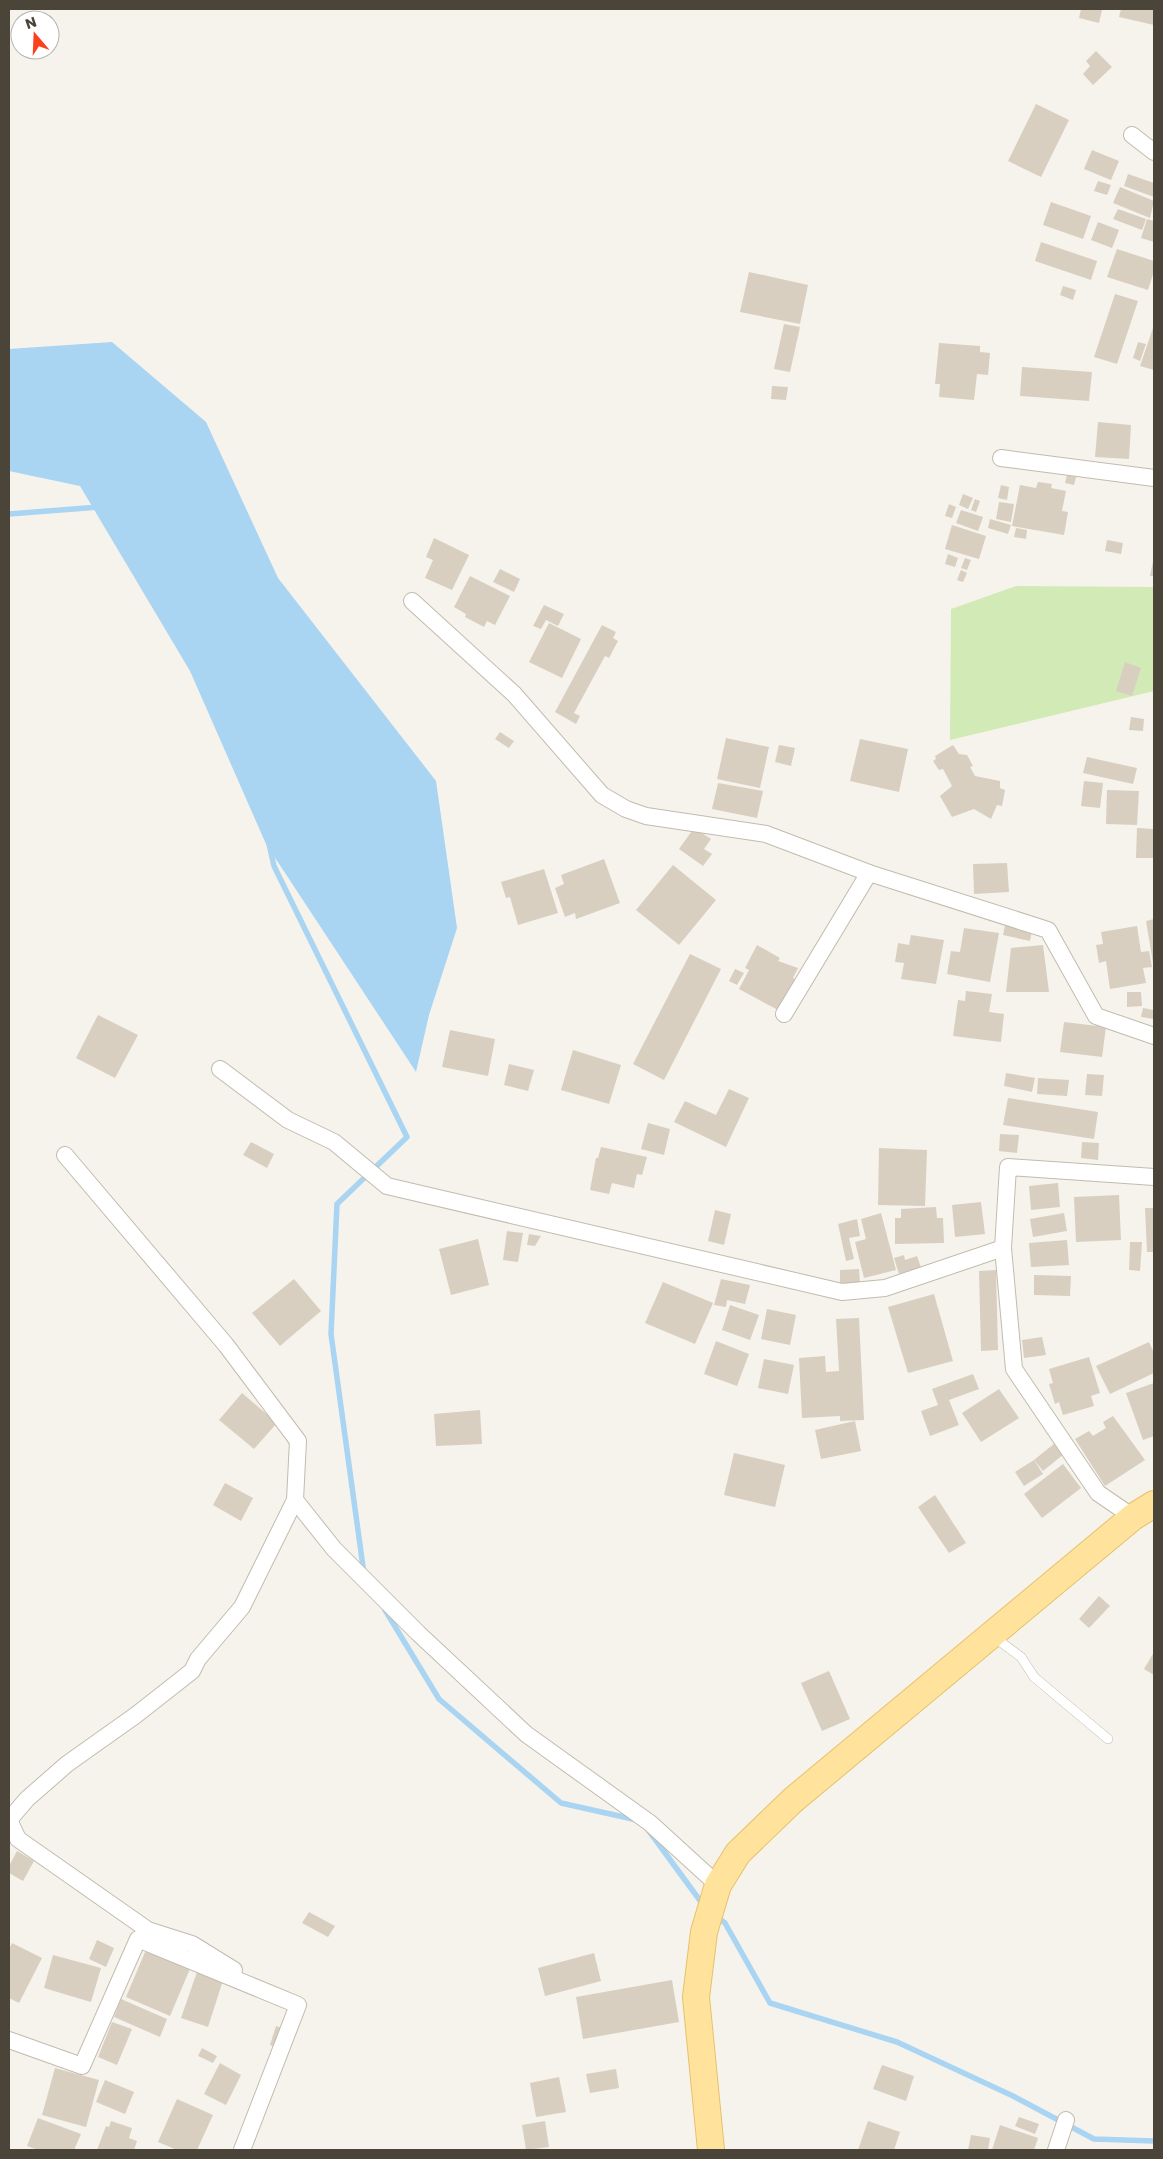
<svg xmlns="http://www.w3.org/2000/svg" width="1163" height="2159" viewBox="0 0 1163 2159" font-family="Poppins,sans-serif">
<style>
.green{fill:#d2eab5}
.water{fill:#a9d4f2}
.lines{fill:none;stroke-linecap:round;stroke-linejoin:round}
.stream{stroke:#a9d4f2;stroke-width:5.5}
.building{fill:#d8cfc1}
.lane-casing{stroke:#c2bbae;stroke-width:10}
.street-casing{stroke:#c2bbae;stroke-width:18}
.primary-casing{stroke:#e6c16a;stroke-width:28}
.lane{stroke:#fff;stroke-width:9}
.street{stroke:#fff;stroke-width:16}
.primary{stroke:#ffe39c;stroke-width:26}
</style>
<rect width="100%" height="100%" fill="#f6f3ec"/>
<polygon class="green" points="1016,586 1154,587 1154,691 950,740 951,609"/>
<polygon class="water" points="112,342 206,422 278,578 436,781 457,928 429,1015 416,1072 266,844 190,671 80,486 9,471 9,349"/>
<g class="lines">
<g class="stream">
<polyline points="9,514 99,507"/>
<polyline points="269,844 274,866 407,1137 337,1204 331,1334 364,1574"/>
<polyline points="385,1610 439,1699 561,1803 637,1820"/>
<polyline points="649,1831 704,1906"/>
<polyline points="717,1917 725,1923 770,2003 897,2042 1013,2096 1094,2139 1154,2141"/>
</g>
</g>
<g class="building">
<polygon points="1081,9 1102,10 1099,23 1079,18"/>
<polygon points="1121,9 1154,9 1154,25 1119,17"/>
<polygon points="1096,51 1112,67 1093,85 1083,74 1090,66 1086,61"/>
<polygon points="1036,104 1069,120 1041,177 1008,161"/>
<polygon points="1092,150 1119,161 1111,180 1084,169"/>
<polygon points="1128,174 1154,183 1154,197 1124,186"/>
<polygon points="1098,181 1111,185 1107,195 1094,191"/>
<polygon points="1120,187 1154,201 1150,218 1113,203"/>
<polygon points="1051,202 1091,216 1083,239 1043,225"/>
<polygon points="1118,209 1146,219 1142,230 1113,219"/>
<polygon points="1147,219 1154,221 1154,242 1141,238"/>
<polygon points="1098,222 1119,230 1112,248 1091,240"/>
<polygon points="1041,242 1097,261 1091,280 1035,261"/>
<polygon points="1117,249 1154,261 1154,271 1148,290 1107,277"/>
<polygon points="749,272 808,285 800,324 740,312"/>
<polygon points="1063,286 1076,290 1073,300 1060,295"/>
<polygon points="1115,294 1138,301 1117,364 1094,357"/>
<polygon points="784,324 800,327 790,372 774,369"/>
<polygon points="1154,325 1154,370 1140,366"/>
<polygon points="1138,342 1146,344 1140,361 1133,358"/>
<polygon points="939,343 980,346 980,352 990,353 988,375 977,374 974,400 939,397 940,384 935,384"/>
<polygon points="1022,367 1092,372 1089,401 1020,396"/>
<polygon points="772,386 788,387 786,400 771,399"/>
<polygon points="1098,422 1131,425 1129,459 1095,457"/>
<polygon points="1067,475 1076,477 1074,485 1065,483"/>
<polygon points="1038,482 1052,484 1051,488 1066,491 1062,511 1068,512 1064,535 1012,526 1020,485 1036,488"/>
<polygon points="1001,485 1009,487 1007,500 998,498"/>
<polygon points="963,494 973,498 968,509 959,505"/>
<polygon points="975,499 980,501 976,512 971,510"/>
<polygon points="999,502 1014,504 1011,522 996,519"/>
<polygon points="949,504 956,507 952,518 945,516"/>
<polygon points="961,510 983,517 978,531 956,523"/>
<polygon points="990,519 1011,525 1008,534 988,528"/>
<polygon points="952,525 986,536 979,559 945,549"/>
<polygon points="1016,528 1027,530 1026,539 1014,537"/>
<polygon points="434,538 469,555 452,590 425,578 433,560 426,557"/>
<polygon points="1107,540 1123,543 1121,554 1105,551"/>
<polygon points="948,554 958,558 955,567 945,564"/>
<polygon points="965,558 971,560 967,570 961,568"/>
<polygon points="1153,561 1154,561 1154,576 1150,576"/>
<polygon points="500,569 520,579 514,592 493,582"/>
<polygon points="961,570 967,573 963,582 957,580"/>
<polygon points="470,576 510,596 495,625 487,621 484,627 465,617 466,614 454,607"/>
<polygon points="544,605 564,614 558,626 546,620 541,629 533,626"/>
<polygon points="549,623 581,639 562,678 529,662"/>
<polygon points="602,625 616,632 613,638 618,641 609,658 605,656 574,713 580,716 576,724 555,712"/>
<polygon points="1125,662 1141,668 1132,696 1116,691"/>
<polygon points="1131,717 1144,719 1143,731 1129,730"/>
<polygon points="500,732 514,741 509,748 495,739"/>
<polygon points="726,738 769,747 760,788 717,779"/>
<polygon points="860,739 908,749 899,792 850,781"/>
<polygon points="779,745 795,748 791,766 775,762"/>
<polygon points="953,745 959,754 967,755 973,766 970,767 975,776 1000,781 1000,788 1005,790 1002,806 997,805 991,819 974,809 952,817 940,796 952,786 943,769 939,770 933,761 936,759 935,756"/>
<polygon points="1087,757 1137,768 1133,784 1083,773"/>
<polygon points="1084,781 1103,783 1100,808 1081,806"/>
<polygon points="718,783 763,791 757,818 712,809"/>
<polygon points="1107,790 1139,791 1137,825 1106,824"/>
<polygon points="694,828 711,839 704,849 712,854 703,866 679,849"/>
<polygon points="1137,828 1154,829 1154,858 1136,858"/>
<polygon points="604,859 620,903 576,919 575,913 565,917 555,888 564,884 561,875"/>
<polygon points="1007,863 1009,892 974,894 973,864"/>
<polygon points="673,865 716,900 679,945 636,910"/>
<polygon points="544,869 558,913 518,925 510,897 506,898 501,882"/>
<polygon points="1154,919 1154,963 1153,963 1146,921"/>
<polygon points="1005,925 1032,931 1030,941 1003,935"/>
<polygon points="1137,926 1141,952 1149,951 1152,967 1143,968 1146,983 1110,989 1106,961 1099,963 1096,945 1103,944 1101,932"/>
<polygon points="964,928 999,933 990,982 947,974 951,951 960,952"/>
<polygon points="911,935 944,940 936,984 901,979 904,963 895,962 898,943 909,945"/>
<polygon points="757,945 780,958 778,961 798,968 793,978 795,979 778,1010 739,989 749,970 745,968"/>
<polygon points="1043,945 1049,992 1006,992 1011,948"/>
<polygon points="690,954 721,969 664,1080 633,1064"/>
<polygon points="735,969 744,973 737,985 729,981"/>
<polygon points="966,991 992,994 989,1012 1004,1014 1001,1042 953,1036 958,1000 965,1001"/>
<polygon points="1127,992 1141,992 1142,1006 1127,1007"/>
<polygon points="1143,1008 1154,1010 1154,1019 1141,1017"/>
<polygon points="98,1015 138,1035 115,1078 76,1058"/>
<polygon points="1064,1022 1106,1027 1102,1057 1060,1052"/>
<polygon points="450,1030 495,1039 488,1076 442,1067"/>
<polygon points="573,1050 621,1065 609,1104 561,1090"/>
<polygon points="509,1064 534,1070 528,1091 504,1085"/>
<polygon points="1006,1073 1035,1078 1032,1092 1004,1086"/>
<polygon points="1087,1074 1104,1075 1102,1096 1085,1095"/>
<polygon points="1038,1078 1069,1080 1067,1096 1037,1094"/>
<polygon points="729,1089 749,1098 726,1147 674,1122 685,1101 716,1115"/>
<polygon points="1008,1098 1098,1112 1094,1139 1003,1125"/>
<polygon points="648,1123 670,1129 664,1155 641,1149"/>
<polygon points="1000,1134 1019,1135 1017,1153 999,1151"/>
<polygon points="251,1142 274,1154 267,1168 243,1155"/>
<polygon points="1082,1142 1099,1143 1098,1160 1081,1158"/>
<polygon points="601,1147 647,1157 642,1175 637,1174 634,1188 612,1183 609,1194 590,1190 596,1158 598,1158"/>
<polygon points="879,1148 927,1150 925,1206 878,1205"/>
<polygon points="1058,1183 1060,1207 1031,1210 1029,1186"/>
<polygon points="1119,1195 1121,1240 1076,1242 1074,1197"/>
<polygon points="981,1202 985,1234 955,1237 952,1205"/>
<polygon points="936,1207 937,1218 943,1218 944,1243 895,1244 895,1218 901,1218 901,1209"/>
<polygon points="1145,1208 1154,1208 1154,1252 1147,1252"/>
<polygon points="715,1210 731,1214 724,1245 708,1241"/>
<polygon points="881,1213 896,1270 864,1278 855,1242 866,1239 861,1219"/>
<polygon points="1064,1213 1067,1231 1033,1237 1030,1219"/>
<polygon points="857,1219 860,1236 849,1238 854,1259 846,1261 838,1224"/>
<polygon points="507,1231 523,1233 518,1262 503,1260"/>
<polygon points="529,1234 541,1236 535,1246 527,1245"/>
<polygon points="478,1239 489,1285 451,1295 439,1249"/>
<polygon points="1067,1240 1069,1265 1031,1267 1029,1243"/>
<polygon points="1130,1242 1142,1242 1140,1271 1129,1270"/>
<polygon points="904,1255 905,1260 917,1256 922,1270 900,1277 894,1258"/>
<polygon points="859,1269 860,1283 840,1285 840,1270"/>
<polygon points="996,1270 998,1350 981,1351 979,1271"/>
<polygon points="1034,1275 1071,1276 1070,1296 1034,1295"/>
<polygon points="294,1279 321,1311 280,1346 252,1313"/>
<polygon points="721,1279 750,1285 745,1304 727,1300 726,1307 714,1305"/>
<polygon points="663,1282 713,1303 695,1344 645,1323"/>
<polygon points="934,1294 953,1361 908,1373 888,1307"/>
<polygon points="730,1305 759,1315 750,1340 722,1330"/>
<polygon points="767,1309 796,1315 790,1345 761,1339"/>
<polygon points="859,1318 864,1420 840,1421 840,1416 802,1418 799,1358 825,1356 826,1372 839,1371 836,1319"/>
<polygon points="1042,1337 1046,1355 1024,1358 1022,1340"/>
<polygon points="716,1341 749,1354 737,1386 704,1374"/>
<polygon points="1149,1342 1154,1353 1154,1373 1110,1394 1096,1366"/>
<polygon points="1089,1357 1100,1393 1091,1396 1094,1406 1063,1415 1059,1402 1055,1404 1049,1384 1053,1383 1049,1369"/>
<polygon points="764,1359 794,1365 788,1394 758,1388"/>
<polygon points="973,1374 979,1389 949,1400 959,1425 930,1436 921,1411 938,1405 932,1389"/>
<polygon points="1154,1383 1154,1436 1143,1440 1126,1393"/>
<polygon points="999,1389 1019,1418 981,1442 962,1413"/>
<polygon points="242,1393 277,1423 254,1449 219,1420"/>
<polygon points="480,1410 482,1444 436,1446 434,1414"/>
<polygon points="1113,1416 1145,1460 1105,1486 1075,1439 1089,1431 1093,1436 1106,1428 1103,1422"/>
<polygon points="855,1421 861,1451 821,1459 815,1430"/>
<polygon points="1055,1443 1064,1454 1043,1471 1034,1460"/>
<polygon points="734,1453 785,1465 775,1507 724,1495"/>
<polygon points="1034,1460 1043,1474 1024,1486 1015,1472"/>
<polygon points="1063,1464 1081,1488 1042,1518 1024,1494"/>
<polygon points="225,1483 253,1498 241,1521 213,1505"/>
<polygon points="935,1495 966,1543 949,1553 918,1507"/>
<polygon points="1099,1596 1110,1606 1089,1628 1079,1619"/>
<polygon points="1154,1652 1154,1675 1144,1669"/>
<polygon points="829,1671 850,1719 822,1731 801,1683"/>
<polygon points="17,1851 34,1861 23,1881 9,1873 9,1866"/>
<polygon points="309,1912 335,1926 328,1937 302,1923"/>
<polygon points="97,1940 114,1948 106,1967 89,1959"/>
<polygon points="12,1943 42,1958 19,2003 9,1998 9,1949"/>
<polygon points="148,1945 192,1964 170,2016 126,1997"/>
<polygon points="594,1953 601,1981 545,1996 538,1968"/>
<polygon points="53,1955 101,1968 91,2002 44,1988"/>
<polygon points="198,1969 224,1977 208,2027 181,2018"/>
<polygon points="672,1980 679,2022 583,2039 576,1997"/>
<polygon points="121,1999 167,2019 160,2037 114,2017"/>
<polygon points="112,2022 132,2029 117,2065 98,2057"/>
<polygon points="276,2026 285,2029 279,2048 270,2045"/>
<polygon points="202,2048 217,2056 213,2063 198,2056"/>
<polygon points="220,2063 241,2075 226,2105 204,2094"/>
<polygon points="882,2065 914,2076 906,2101 873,2089"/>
<polygon points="55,2068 99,2080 86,2127 42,2115"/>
<polygon points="616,2069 619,2088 590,2093 586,2074"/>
<polygon points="559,2077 566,2112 536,2117 530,2083"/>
<polygon points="105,2080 134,2092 125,2114 96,2102"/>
<polygon points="177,2099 213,2115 197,2150 177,2150 158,2142"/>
<polygon points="1019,2117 1039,2124 1035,2134 1015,2126"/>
<polygon points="38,2118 81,2134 74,2150 38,2150 27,2146"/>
<polygon points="111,2121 132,2128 129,2138 137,2141 134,2150 97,2150 106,2126 109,2127"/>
<polygon points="545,2121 549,2147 526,2150 522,2125"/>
<polygon points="868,2121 900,2132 894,2150 858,2150"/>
<polygon points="1000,2125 1038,2138 1034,2150 992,2150"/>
<polygon points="971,2135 990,2138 988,2150 968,2150"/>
</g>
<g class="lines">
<defs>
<polyline id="lane" points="994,1637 1021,1657 1034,1677 1108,1739"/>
<g id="street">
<polyline points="1132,135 1154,152"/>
<polyline points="1001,458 1154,478"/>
<polyline points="412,601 514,694 602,795 626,809 646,816 766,834 869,873 1048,930 1096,1016 1154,1036"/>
<polyline points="784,1014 869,873"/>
<polyline points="220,1069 288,1120 334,1142 387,1186 842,1292 885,1288 1003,1248"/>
<polyline points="295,1500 334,1549 418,1633 526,1734 650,1823 718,1885"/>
<polyline points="1133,1517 1098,1493 1014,1369 1003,1248 1008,1167 1154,1177"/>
<polyline points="9,1820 27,1799 67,1764 136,1715 192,1671 198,1659 242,1607 295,1500 298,1441 226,1345 65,1155"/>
<polyline points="9,1820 18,1839 148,1930 192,1944 234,1970"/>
<polyline points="9,2040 82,2066 138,1939 298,2005 242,2150"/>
<polyline points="1056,2150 1066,2120"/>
</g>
<polyline id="primary" points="711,2150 696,1997 704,1932 718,1885 738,1853 793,1800 1133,1517 1154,1504"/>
</defs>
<use href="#lane" class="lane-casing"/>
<use href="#street" class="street-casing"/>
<use href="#primary" class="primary-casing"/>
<use href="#lane" class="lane"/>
<use href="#street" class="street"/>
<use href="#primary" class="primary"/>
</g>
<rect width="1163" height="2159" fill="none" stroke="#4b4439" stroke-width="20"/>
<g transform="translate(35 35) rotate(341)"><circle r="24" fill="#ffffff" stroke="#b7b4b0"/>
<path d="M0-4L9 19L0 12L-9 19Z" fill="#fc3f1d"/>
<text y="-8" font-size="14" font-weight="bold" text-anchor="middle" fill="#4b4439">N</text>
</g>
</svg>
